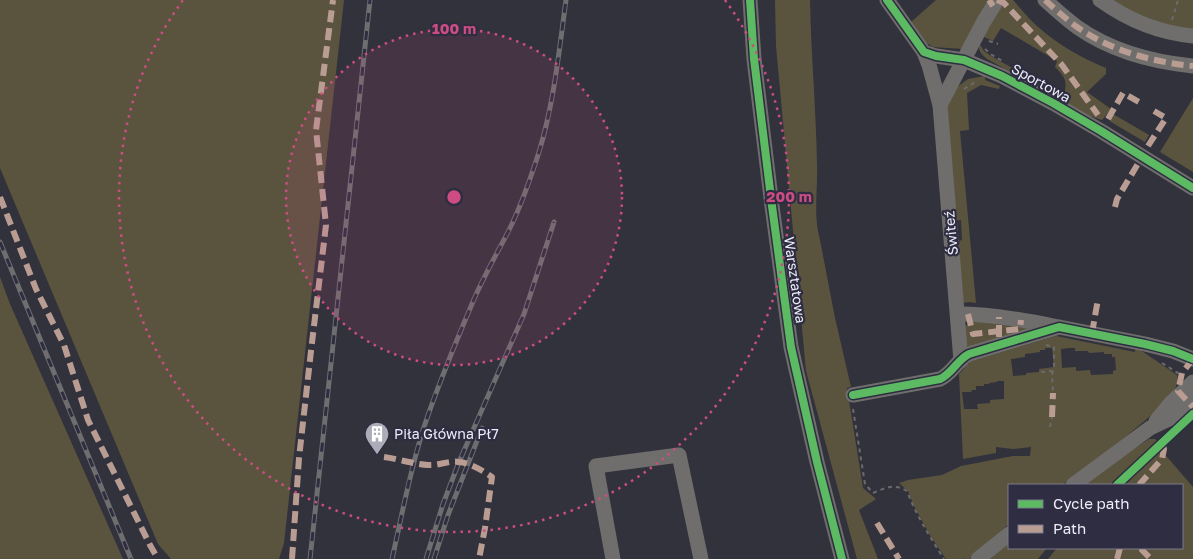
<svg xmlns="http://www.w3.org/2000/svg" width="1193" height="559" viewBox="0 0 1193 559" font-family="'Golos Text',sans-serif">
<style>
.green{fill:#5a543f;fill-rule:evenodd}
.lines{fill:none;stroke-linecap:round;stroke-linejoin:round}
.path{stroke:#6b6b6c;stroke-width:2;stroke-dasharray:4 4;stroke-linecap:butt}
.minor{stroke:#6f6e6c;stroke-width:15}
.rail-casing{stroke:#6e6e71;stroke-width:5}
.rail{stroke:#2e2d41;stroke-width:3;stroke-dasharray:9;stroke-linecap:butt}
.quiet{stroke:#b99d93;stroke-width:6;stroke-dasharray:12 6;stroke-linecap:butt}
.cycleway-casing{stroke:#2e2d41;stroke-width:11}
.cycleway{stroke:#5cba63;stroke-width:8}
.ring{fill:none;stroke:#cd4d83;stroke-width:2.5;stroke-dasharray:2.5 5}
.labels{text-anchor:middle;stroke-width:4.5;stroke-linejoin:round;paint-order:stroke}
.street-label{font-size:14px;fill:#ededfa;stroke:#2e2d41}
.poi-label{font-size:14px;fill:#ededfa;stroke:#2e2d41;text-anchor:start}
.centre{fill:#cd4d83;stroke:#2e2d41;stroke-width:2.5}
.ring-label{font-size:15px;text-anchor:middle;font-weight:bold;fill:#cd4d83;stroke:#2e2d41;stroke-width:4.5;stroke-linejoin:round;paint-order:stroke}
</style>
<rect width="100%" height="100%" fill="#32323c"/>
<g class="green">
<polygon points="0,0 344,0 284,543 279,559 171,559 158,544 0,168"/>
<path d="M775,0H810C811,55 816,109 817,164C818,190 813,215 820,240L835,318L851,387L847,388L863,488L876,499L859,510L878,559H857L806,371L776,46Z"/>
<polygon points="936,0 992,0 963,49 933,47 925,42 911,22"/>
<path d="M1003,0H1013C1021,9 1028,18 1037,26C1057,44 1081,58 1106,68V74L1087,92L1111,109L1102,120C1090,116 1066,110 1063,97C1068,82 1066,78 1055,67L1057,61L1001,28L993,41L982,36Z"/>
<polygon points="1100,0 1193,0 1193,36"/>
<path d="M979,43L984,51L991,56L1053,91L1049,92L1045,91L987,59C981,54 978,51 979,43Z"/>
<polygon points="985,76 985,80 1000,86 999,89 981,85 967,93 969,130 960,131 976,303 970,302 962,303 957,242 962,240 961,220 955,221 946,109 957,87 968,79"/>
<polygon points="1193,98 1193,172 1160,152"/>
<polygon points="1113,114 1149,135 1145,142 1111,122 1110,120"/>
<polygon points="0,277 10,304 123,559 0,559"/>
<polygon points="970,321 1032,328 970,348 967,346 964,328"/>
<path d="M1056,336L1135,352L1136,347L1177,375C1179,381 1174,388 1175,395L1117,444L1062,485H1009V524L969,559H965L964,558L963,559H946L931,537L914,506L908,491L899,483L908,480L942,475L961,466L1013,456H1030L1031,447L1013,449L996,447V453L963,459L959,374L971,361ZM1045,348H1052L1054,367L1039,369V372L1026,373V375L1013,376L1011,359L1025,357V354L1040,352V350H1045ZM1069,348H1075V351H1088L1089,353L1104,352V354H1112V357H1115L1116,370L1113,371V374L1091,375L1090,370L1076,371V367L1062,368L1061,349ZM997,381H1004V399L990,400V403L977,404L978,409H964L962,392H971L972,390H976V386H984V384H989V383L997,382Z"/>
<polygon points="1149,439 1155,439 1158,442 1112,485 1084,485 1121,457"/>
<polygon points="1161,450 1193,487 1193,559 1048,559 1057,548 1182,548 1182,485 1122,485"/>
<polygon points="1009,542 1009,548 1047,548 1038,559 990,559"/>
</g>
<g class="lines">
<g class="path">
<polyline points="1172,20 1178,0"/>
<polyline points="989,41 998,44"/>
<polyline points="985,49 992,55 1004,62"/>
<polyline points="964,89 977,81"/>
<polyline points="1046,345 1054,347 1054,368 1052,374 1053,393"/>
<polyline points="1162,363 1181,375"/>
<polyline points="1041,372 1053,371"/>
<path d="M853,409L865,484L873,493C885,488 894,483 907,491C916,515 930,537 944,559"/>
<polyline points="1050,427 1052,417"/>
</g>
<g class="minor">
<polyline points="750,0 754,59 772,206 791,347 817,462 842,559"/>
<polyline points="887,0 924,52 936,56 964,60 1002,76 1053,103 1101,131 1193,188"/>
<path d="M1045,0C1055,9 1066,19 1077,27C1111,51 1153,62 1193,66"/>
<path d="M1100,0C1128,20 1159,33 1193,36"/>
<polyline points="924,52 929,65 940,105 961,361"/>
<polyline points="940,105 983,23 997,0"/>
<path d="M958,314C991,314 1025,320 1058,327"/>
<path d="M853,395L940,379C952,374 957,360 969,354L1059,327L1145,344L1173,351L1193,359"/>
<polyline points="1156,421 1170,404 1193,382"/>
<polyline points="1073,485 1150,428 1169,419 1178,412 1193,398"/>
<polyline points="613,559 596,466 679,455 701,559"/>
<polyline points="978,559 1009,534"/>
</g>
<defs>
<g id="rail">
<polyline points="0,242 131,559"/>
<polyline points="310,559 370,0"/>
<path d="M392,559C402,515 410,470 424,427C438,385 455,344 472,304C483,277 498,252 511,226C522,203 531,177 539,152C554,103 559,51 566,0"/>
<polyline points="426,559 443,504 459,462 524,314 554,222"/>
<polyline points="434,559 448,515 482,428"/>
</g>
</defs>
<use href="#rail" class="rail-casing"/>
<use href="#rail" class="rail"/>
<g class="quiet">
<polyline points="989,0 993,6"/>
<polyline points="997,0 1004,3 1062,65 1098,115"/>
<path d="M1045,0C1055,9 1066,19 1077,27C1111,51 1153,62 1193,66"/>
<polyline points="1108,119 1123,93 1139,102"/>
<polyline points="1148,146 1166,118 1154,111"/>
<polyline points="0,197 36,289 64,345 88,420 150,545 158,559"/>
<polyline points="1115,207 1117,199 1142,157"/>
<polyline points="968,314 973,334 1020,329 1021,320"/>
<polyline points="1092,333 1098,299"/>
<polyline points="999,337 999,317"/>
<polyline points="1193,359 1182,373 1178,391 1193,407"/>
<polyline points="1052,417 1053,393"/>
<path d="M384,457C399,459 413,464 428,465C439,466 449,460 459,462C471,463 483,471 492,477L485,528L479,559"/>
<polyline points="1139,485 1162,459 1164,449 1162,443"/>
<polyline points="877,523 899,559"/>
<polyline points="1142,548 1142,550 1151,559"/>
<polyline points="292,559 299,458 311,351 326,225 316,130 333,0"/>
<polyline points="1117,559 1120,548"/>
</g>
<defs>
<g id="cycleway">
<polyline points="750,0 754,59 772,206 791,347 817,462 842,559"/>
<polyline points="887,0 924,52 936,56 964,60 1002,76 1053,103 1101,131 1193,188"/>
<path d="M853,395L940,379C952,374 957,360 969,354L1059,327L1145,344L1173,351L1193,359"/>
<polyline points="1117,485 1193,414"/>
</g>
</defs>
<use href="#cycleway" class="cycleway-casing"/>
<use href="#cycleway" class="cycleway"/>
</g>
<circle cx="454" cy="197" r="168" fill="#cd4d83" fill-opacity=".12"/>
<g class="ring">
<circle cx="454" cy="197" r="168"/>
<path d="M725 0A335 335 0 1 1 183 0"/>
</g>
<defs>
<symbol id="building-pin" viewBox="-11 -11 22 30"><path d="M0 17L-7.5 6A9.5 9.5 0 1 1 7.5 6Z" fill="#acacb8" stroke="#2e2d41"/><path d="M-4-6H4V6H1V3H-1V6H-4ZM-2.5-4.3h1.7v1.8h-1.7ZM.8-4.3h1.7v1.8H.8ZM-2.5-1h1.7V.8h-1.7ZM.8-1h1.7V.8H.8Z" fill="#fff"/></symbol>
</defs>
<g fill-rule="evenodd">
<use href="#building-pin" x="363" y="420" width="28" height="38"/>
</g>
<g class="labels">
<g class="street-label">
<text transform="translate(1041 83) rotate(29)" y="5">Sportowa</text>
<text transform="translate(951 233) rotate(-95)" y="5">Świteź</text>
<text transform="translate(795 280) rotate(82)" y="5">Warsztatowa</text>
</g>
<g class="poi-label">
<text x="394" y="439">Piła Główna Pł7</text>
</g>
</g>
<circle cx="454" cy="197" r="8" class="centre"/>
<g class="ring-label">
<text x="454" y="34">100 m</text>
<text x="789" y="202">200 m</text>
</g>
<rect x="1008" y="484" width="175" height="65" fill="#2e2d41" stroke="#7a7a8b"/>
<rect x="1018" y="500" width="25" height="8" fill="#5cba63" stroke="#7a7a8b"/>
<text x="1053" y="509" font-size="15" fill="#ededfa">Cycle path</text>
<rect x="1018" y="525" width="25" height="8" fill="#b99d93" stroke="#7a7a8b"/>
<text x="1053" y="534" font-size="15" fill="#ededfa">Path</text>
</svg>
